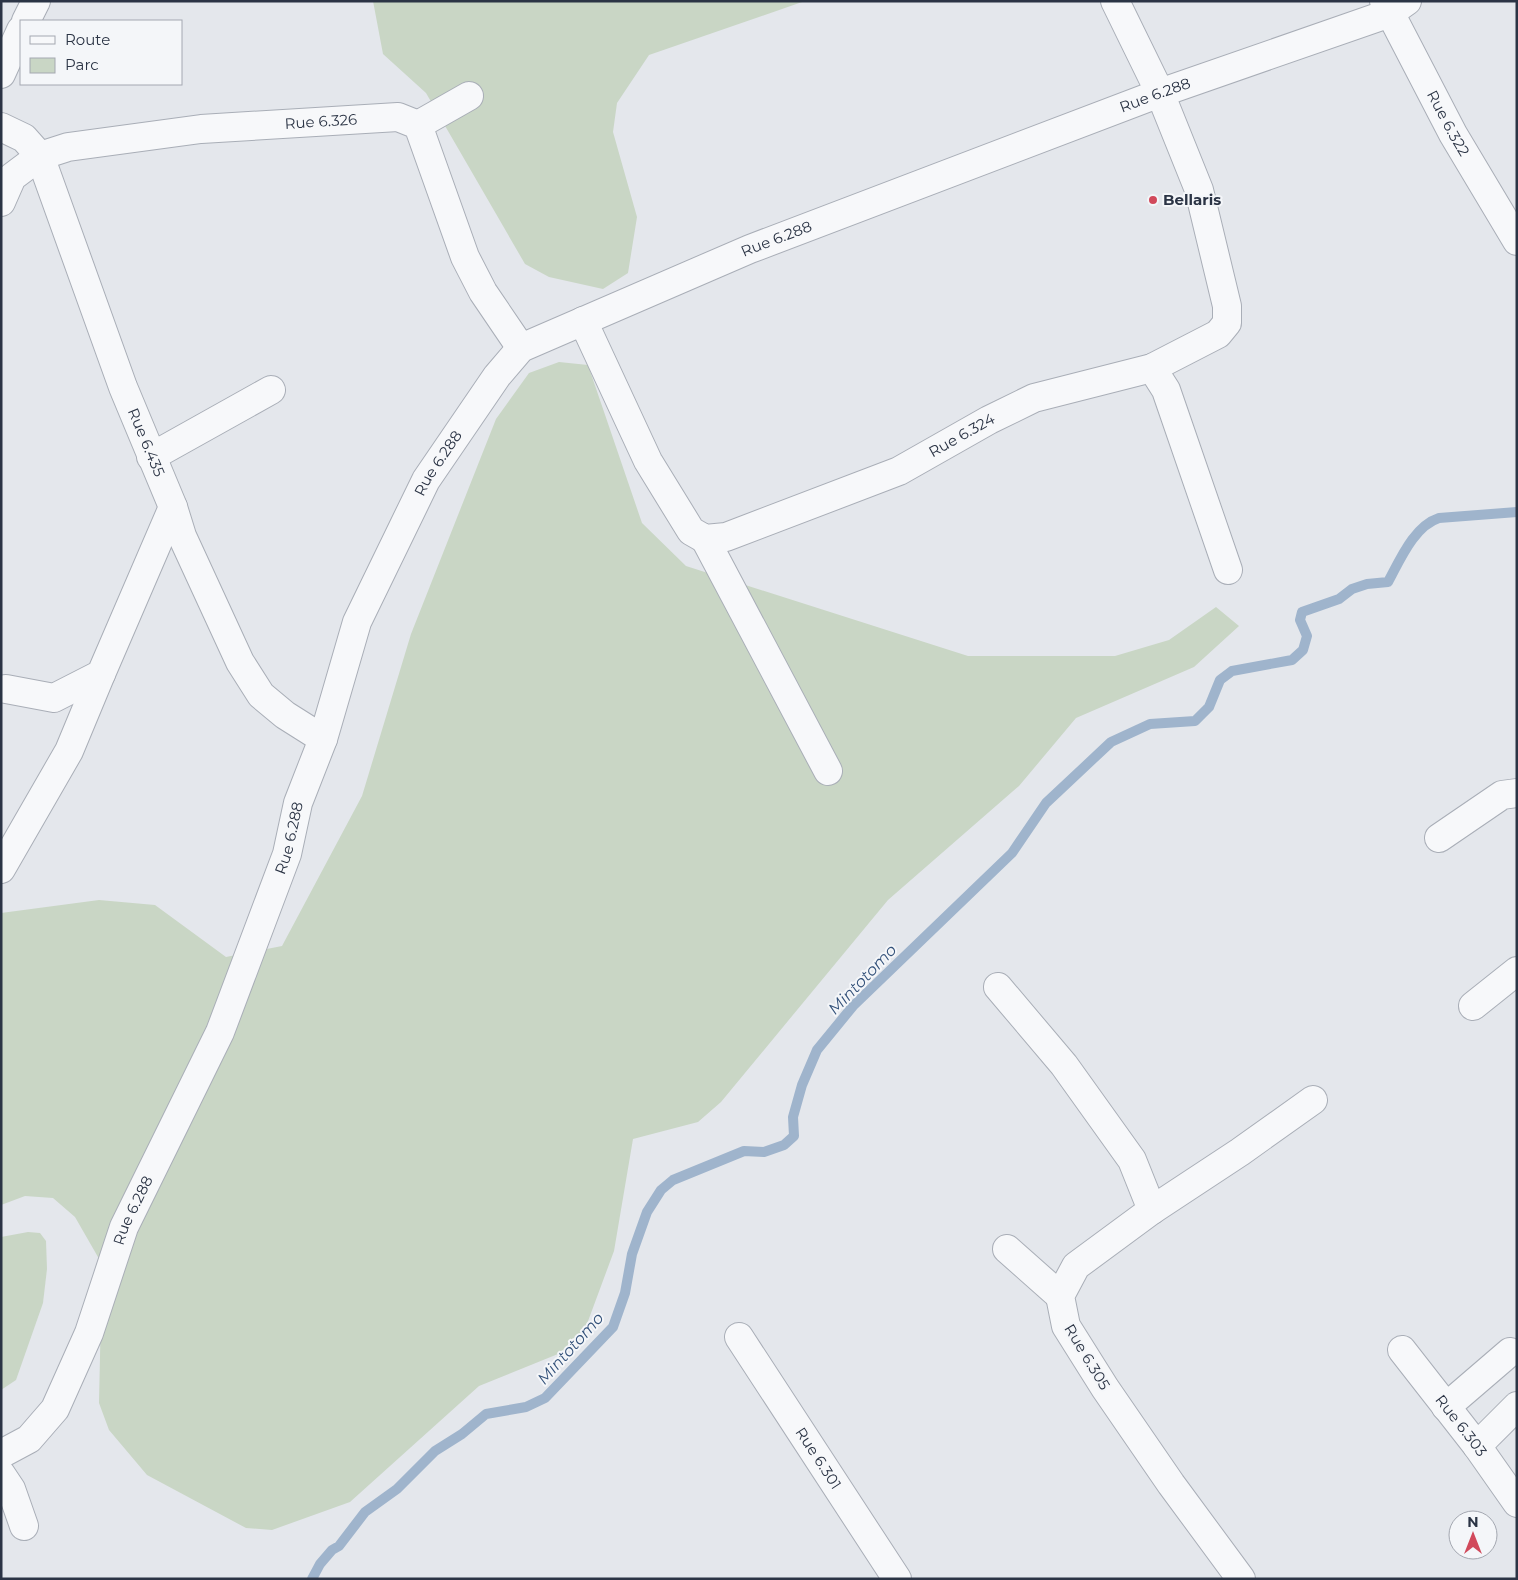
<svg xmlns="http://www.w3.org/2000/svg" width="1518" height="1580" viewBox="0 0 1518 1580" font-family="Montserrat,sans-serif">
<style>
.green{fill:#c9d6c5}
.lines{fill:none;stroke-linecap:round;stroke-linejoin:round}
.stream{stroke:#9fb4cc;stroke-width:10}
.street-casing{stroke:#a9aeb7;stroke-width:30}
.street{stroke:#f7f8fa;stroke-width:28}
.poi-dot{fill:#d1495b;stroke:#f4f6f9;stroke-width:2}
.labels{text-anchor:middle;stroke-width:4;stroke-linejoin:round;paint-order:stroke}
.street-label{font-size:15px;fill:#2b3445;stroke:#f4f6f9}
.poi-label{font-size:15px;font-weight:bold;fill:#2b3445;stroke:#f4f6f9;text-anchor:start}
.water-label{font-size:16px;font-style:italic;fill:#34527a;stroke:#f4f6f9}
</style>
<rect width="100%" height="100%" fill="#e4e7ec"/>
<g class="green">
<polygon points="373,1 805,1 649,55 617,103 613,132 637,217 628,273 603,289 549,277 525,264 426,93 383,54"/>
<polygon points="559,362 588,365 642,523 686,566 968,656 1115,656 1169,640 1216,607 1239,626 1194,667 1076,718 1019,786 888,900 721,1102 698,1122 633,1139 614,1251 584,1332 563,1352 479,1386 350,1502 272,1530 246,1528 147,1475 109,1430 99,1403 102,1264 75,1217 53,1198 25,1196 1,1205 1,913 99,900 155,905 226,957 282,946 362,796 411,634 496,419 529,373"/>
<polygon points="28,1232 40,1233 46,1241 47,1269 43,1303 16,1380 1,1390 1,1237"/>
</g>
<g class="lines">
<path class="stream" d="M312,1579L320,1564L332,1550L339,1546L365,1512L397,1489L435,1451L462,1434L486,1414L526,1407L545,1398L613,1327L625,1293L632,1254L647,1212L661,1190L673,1180L744,1151L764,1152L784,1145L794,1136L793,1117L802,1085L817,1050L853,1006L1012,853L1046,803L1111,742L1150,724L1195,721L1209,707L1220,680L1232,671L1292,660L1303,650L1307,636L1300,620L1302,612L1339,599L1352,589L1367,584L1388,582C1400,560 1414,526 1439,518L1517,512"/>
<defs>
<g id="street">
<path id="s1" d="M1384,1L1453,134L1517,241"/>
<polyline points="26,21 36,1"/>
<polyline points="1,74 21,30"/>
<polyline points="418,125 469,96"/>
<path id="s2" d="M1,127L24,138L40,156L123,387L173,507L182,536L240,662L261,695L285,715L323,739"/>
<path id="s3" d="M1,202L12,177L40,156L68,147L201,129L398,117L418,125L465,257L483,292L521,348"/>
<path id="s4" d="M583,321L648,461L691,531L705,539L726,537L899,471L989,420L1034,398L1152,368L1218,334L1227,323V306L1199,190L1160,93L1115,1"/>
<polyline points="1152,368 1166,390 1228,570"/>
<polyline points="151,457 271,390"/>
<polyline points="705,539 828,771"/>
<polyline points="6,689 54,698 101,674 173,507"/>
<polyline points="1439,838 1502,795 1517,793"/>
<polyline points="1,869 69,751 101,674"/>
<polyline points="998,987 1064,1065 1132,1160 1152,1210"/>
<polyline points="1473,1006 1517,971"/>
<polyline points="1007,1249 1060,1296"/>
<path id="s5" d="M739,1337L897,1579"/>
<path id="s6" d="M1402,1350L1477,1446L1517,1503"/>
<polyline points="1446,1407 1510,1352"/>
<polyline points="1477,1446 1517,1406"/>
<path id="s7" d="M1,1454L29,1439L55,1409L89,1333L124,1227L220,1032L287,854L298,803L323,739L357,622L426,480L497,376L521,348L750,249L1160,93L1390,13L1407,1"/>
<polyline points="1,1474 11,1489 24,1526"/>
<polyline points="1241,1579 1171,1484 1105,1388 1066,1326 1060,1296 1076,1266 1152,1210 1240,1152 1313,1100"/>
</g>
</defs>
<use href="#street" class="street-casing"/>
<use href="#street" class="street"/>
</g>
<circle class="poi-dot" cx="1153" cy="200" r="5"/>
<g class="labels">
<g class="street-label">
<text dy="5" stroke="none"><textPath href="#s7" startOffset="1920">Rue 6.288</textPath></text>
<text dy="5" stroke="none"><textPath href="#s3" startOffset="346">Rue 6.326</textPath></text>
<text dy="5" stroke="none"><textPath href="#s1" startOffset="138">Rue 6.322</textPath></text>
<text dy="5" stroke="none"><textPath href="#s7" startOffset="1515">Rue 6.288</textPath></text>
<text dy="5" stroke="none"><textPath href="#s4" startOffset="531">Rue 6.324</textPath></text>
<text dy="5" stroke="none"><textPath href="#s2" startOffset="355">Rue 6.435</textPath></text>
<text dy="5" stroke="none"><textPath href="#s7" startOffset="1095">Rue 6.288</textPath></text>
<text dy="5" stroke="none"><textPath href="#s7" startOffset="690">Rue 6.288</textPath></text>
<text dy="5" stroke="none"><textPath href="#s7" startOffset="285">Rue 6.288</textPath></text>
<text transform="translate(1087 1357) rotate(59)" y="5">Rue 6.305</text>
<text dy="5" stroke="none"><textPath href="#s6" startOffset="96">Rue 6.303</textPath></text>
<text dy="5" stroke="none"><textPath href="#s5" startOffset="145">Rue 6.301</textPath></text>
</g>
<g class="poi-label">
<text x="1163" y="205">Bellaris</text>
</g>
<g class="water-label">
<text transform="translate(862 979) rotate(-46)" y="6">Mintotomo</text>
<text transform="translate(570 1348) rotate(-48)" y="6">Mintotomo</text>
</g>
</g>
<rect width="1518" height="1580" fill="none" stroke="#2b3445" stroke-width="5"/>
<rect x="20" y="20" width="162" height="65" fill="#f4f6f9" stroke="#a4a8b1"/>
<rect x="30" y="36" width="25" height="8" fill="#f7f8fa" stroke="#a4a8b1"/>
<text x="65" y="45" font-size="15" fill="#2b3445">Route</text>
<rect x="30" y="58" width="25" height="15" fill="#c9d6c5" stroke="#a4a8b1"/>
<text x="65" y="70" font-size="15" fill="#2b3445">Parc</text>
<g transform="translate(1473 1535)"><circle r="24" fill="#f4f6f9" stroke="#a4a8b1"/>
<path d="M0-4L9 19L0 12L-9 19Z" fill="#d1495b"/>
<text y="-8" font-size="14" font-weight="bold" text-anchor="middle" fill="#2b3445">N</text>
</g>
</svg>
